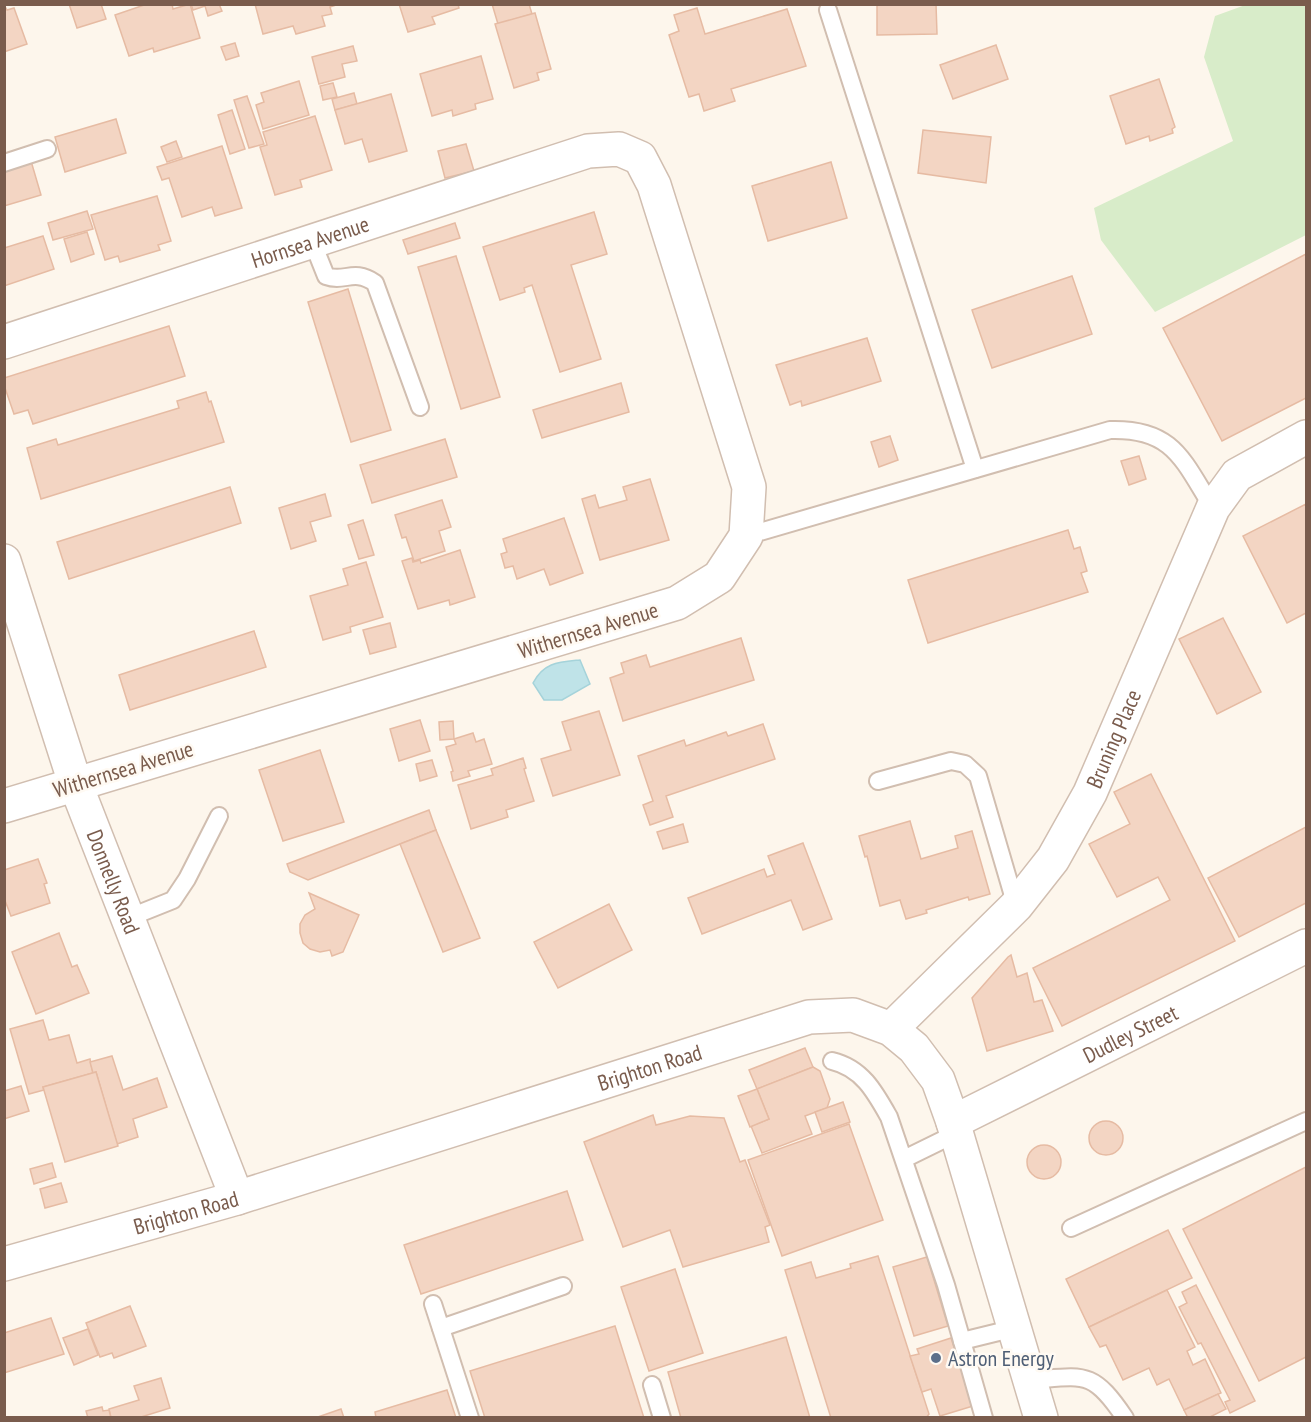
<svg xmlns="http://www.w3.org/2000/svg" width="1311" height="1422" viewBox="0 0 1311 1422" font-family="'PT Sans Narrow',sans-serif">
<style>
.green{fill:#d8ecc9}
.water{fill:#bfe3e8;stroke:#a5d3da;stroke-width:1.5}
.building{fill:#f3d5c3;stroke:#e6bba3;stroke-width:1.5}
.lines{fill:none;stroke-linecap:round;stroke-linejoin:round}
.lane-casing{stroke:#d1beb0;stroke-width:20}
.street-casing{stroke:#d1beb0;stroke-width:36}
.lane{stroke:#fff;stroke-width:16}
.street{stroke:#fff;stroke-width:33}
.service-dot{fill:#5c6f8a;stroke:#fffaf3;stroke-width:2}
.labels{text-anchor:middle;stroke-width:5;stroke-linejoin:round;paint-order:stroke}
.street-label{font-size:22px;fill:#7a5c4d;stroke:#fffaf3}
.service-label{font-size:22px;fill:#4e5e75;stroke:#fffaf3;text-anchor:start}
</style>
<rect width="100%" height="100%" fill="#fdf6ec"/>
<polygon class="green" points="1248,4 1306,5 1306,235 1155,312 1101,240 1094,208 1233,141 1204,57 1215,16"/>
<path class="water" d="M580,660L590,684L562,700H544L533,683C544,662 559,662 580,660Z"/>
<g class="building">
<polygon points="69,4 101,4 106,19 77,28"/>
<polygon points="147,4 172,4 173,9 190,4 200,38 154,52 153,48 129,56 115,15"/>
<polygon points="191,4 219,4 222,11 208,16 205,6 193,10"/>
<polygon points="255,4 339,4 330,7 332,14 322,16 325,26 296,34 293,26 263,34"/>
<polygon points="399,4 458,4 459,8 432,17 435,24 408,32"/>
<polygon points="492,4 529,4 532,14 498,24"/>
<polygon points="877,4 936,4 937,34 877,35"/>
<polygon points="4,5 7,10 14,8 27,44 4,52"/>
<polygon points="697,8 705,34 787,9 806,66 731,89 735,101 704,111 699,94 689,97 669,35 679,31 674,15"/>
<polygon points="535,13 551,69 537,73 539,80 514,88 495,24"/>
<polygon points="235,43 239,56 226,60 221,47"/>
<polygon points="996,45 1008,79 953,99 940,65"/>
<polygon points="353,46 357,61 342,64 345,77 319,84 312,57"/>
<polygon points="481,56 493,99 475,104 476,109 453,116 452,110 432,116 420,74"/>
<polygon points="1159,79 1175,127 1172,129 1173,133 1150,141 1149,136 1126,144 1110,96"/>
<polygon points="299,81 309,115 263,129 256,105 264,102 261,93"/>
<polygon points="333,83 337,97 323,100 320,86"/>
<polygon points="354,93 357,104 335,110 332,99"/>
<polygon points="391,94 407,151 369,162 362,139 345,144 335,110"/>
<polygon points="247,96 264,144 249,148 234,100"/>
<polygon points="232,110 245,149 230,154 218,115"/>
<polygon points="315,116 332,170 300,180 302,187 275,195 260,147 267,145 263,132"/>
<polygon points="116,119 126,153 65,172 55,137"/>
<polygon points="923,130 991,137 986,183 918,173"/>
<polygon points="176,141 182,157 167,162 161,147"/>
<polygon points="466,144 474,171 445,178 438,151"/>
<polygon points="222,146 242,208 215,216 212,207 182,217 169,178 162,180 157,167"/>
<polygon points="31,161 41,195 4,206 4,169"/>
<polygon points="831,162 847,218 768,241 752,186"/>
<polygon points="157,196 171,241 158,245 160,250 120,262 118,256 105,260 91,215"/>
<polygon points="87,211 93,229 53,240 48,223"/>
<polygon points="594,212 607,254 571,265 601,359 560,372 532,285 524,288 525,292 500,300 483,247"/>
<polygon points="455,223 460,238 408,254 403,240"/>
<polygon points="87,232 94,254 71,262 64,239"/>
<polygon points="43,236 54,269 4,286 4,248"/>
<polygon points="1306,254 1306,398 1222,441 1163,328"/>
<polygon points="456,256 500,397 461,409 418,267"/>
<polygon points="1072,276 1092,334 992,368 972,310"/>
<polygon points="348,289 391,430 351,442 308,302"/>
<polygon points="169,326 185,376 33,424 28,410 14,414 4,385 4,378"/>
<polygon points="867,338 881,381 802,406 801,401 790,405 776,365"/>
<polygon points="621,383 629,412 542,438 533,410"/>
<polygon points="206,392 209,402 211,401 224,442 41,499 27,448 56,439 58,445 179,408 177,401"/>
<polygon points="890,436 898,460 879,467 871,442"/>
<polygon points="445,439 457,477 372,503 360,465"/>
<polygon points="1139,456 1146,479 1129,485 1121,461"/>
<polygon points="650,479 669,540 600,560 582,499 595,495 599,508 627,500 623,487"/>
<polygon points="230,487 241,523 69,579 57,542"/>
<polygon points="325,494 331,516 310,522 316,541 291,549 279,508"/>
<polygon points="442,500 451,527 439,531 445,551 414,561 406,537 402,538 395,515"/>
<polygon points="1306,504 1306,613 1287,623 1243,536"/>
<polygon points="564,518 583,573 550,585 544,569 517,579 513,566 505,568 501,554 507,552 503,539"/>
<polygon points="363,520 374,555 359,559 348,525"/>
<polygon points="1068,530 1074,549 1080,547 1087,571 1081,573 1088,592 928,643 908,580"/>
<polygon points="460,550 475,597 450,605 449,600 418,609 402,561 412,558 413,562 420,560 421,563"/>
<polygon points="366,562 383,617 350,627 351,632 323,640 310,596 348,585 343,569"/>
<polygon points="1223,618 1261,692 1217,714 1179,639"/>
<polygon points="390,623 396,647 370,654 363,630"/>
<polygon points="254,631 266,667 130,710 119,675"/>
<polygon points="741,638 754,680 623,721 610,678 624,673 621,663 646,655 650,667"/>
<polygon points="599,711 620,775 553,796 541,759 571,750 562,722"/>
<polygon points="420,720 430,751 399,761 390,729"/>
<polygon points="453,721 454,739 440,740 439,722"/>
<polygon points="763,724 775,759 666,796 673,817 650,825 643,805 653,801 638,756 684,740 686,746 726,732 728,736"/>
<polygon points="473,733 476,742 484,739 492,764 468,771 470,776 453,781 451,772 453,771 446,747 456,744 454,739"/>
<polygon points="320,750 344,822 283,841 259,770"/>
<polygon points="523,758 526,768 524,769 534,801 506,810 508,817 471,829 458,785 493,775 491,769"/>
<polygon points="432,760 437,776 420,781 416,764"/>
<polygon points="1151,774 1235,941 1062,1026 1033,968 1170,900 1158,877 1117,897 1089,844 1130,824 1114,792"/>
<polygon points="429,810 436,830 308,880 290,872 287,864"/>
<polygon points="910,821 921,859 958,848 955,836 972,831 990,894 969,900 968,897 926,910 927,913 906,919 900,900 880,906 867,856 865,857 859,836"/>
<polygon points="683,824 688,842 663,849 657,832"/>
<polygon points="1306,827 1306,903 1239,937 1208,878"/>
<polygon points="436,830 480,938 443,952 400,844"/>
<polygon points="803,843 832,919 803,930 791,900 702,934 688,898 764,869 767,877 775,874 768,856"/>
<polygon points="38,859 47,883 44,884 50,903 11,916 4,898 4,870"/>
<polygon points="309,893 359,915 343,952 332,956 330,950 320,952 310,949 303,943 300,933 300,924 305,915 315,909"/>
<polygon points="609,904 632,950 558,988 534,942"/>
<polygon points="59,933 72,967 77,965 89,993 36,1014 12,952"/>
<polygon points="1011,955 1017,977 1027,973 1034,1002 1042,1000 1053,1031 987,1051 972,998 1008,957"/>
<polygon points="43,1020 49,1040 69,1035 77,1063 90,1059 93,1073 43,1087 44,1090 29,1094 10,1029"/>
<polygon points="805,1048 813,1067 757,1089 749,1070"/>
<polygon points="112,1056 123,1090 157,1078 167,1107 133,1119 138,1137 117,1144 96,1072 93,1073 90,1062"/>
<polygon points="813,1067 820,1071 830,1099 827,1108 805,1116 812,1134 762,1153 751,1126 769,1119 757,1089"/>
<polygon points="96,1072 118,1146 65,1162 43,1087"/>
<polygon points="21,1086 29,1111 4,1119 4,1091"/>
<polygon points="757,1089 769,1119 750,1127 738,1096"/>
<polygon points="843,1102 850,1122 822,1132 815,1112"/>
<polygon points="653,1115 656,1125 690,1116 724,1118 740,1162 745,1160 770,1225 765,1227 769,1242 683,1267 670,1230 623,1247 584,1142"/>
<circle cx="1106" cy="1138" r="17"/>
<polygon points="849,1124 883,1220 782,1256 748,1160"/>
<circle cx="1044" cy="1162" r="17"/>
<polygon points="52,1163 56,1177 34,1184 30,1169"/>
<polygon points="1306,1167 1306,1357 1259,1381 1183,1229"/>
<polygon points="61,1183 67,1202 45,1208 40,1189"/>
<polygon points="567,1191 583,1240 421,1294 404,1245"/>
<polygon points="1168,1230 1192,1278 1089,1327 1066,1279"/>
<polygon points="878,1256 929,1414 926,1418 831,1418 785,1270 811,1262 816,1278 851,1268 850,1264"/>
<polygon points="927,1257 948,1326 914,1336 893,1267"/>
<polygon points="675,1269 703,1353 649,1371 621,1287"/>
<polygon points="1196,1285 1255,1401 1230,1413 1225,1402 1230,1400 1201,1343 1198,1344 1179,1307 1187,1303 1182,1292"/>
<polygon points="1167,1290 1195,1347 1187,1351 1193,1365 1205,1359 1221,1393 1184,1410 1169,1379 1157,1385 1149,1368 1123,1380 1106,1345 1100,1347 1089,1327"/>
<polygon points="130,1306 146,1346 114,1358 112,1353 100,1357 86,1323"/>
<polygon points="51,1318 64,1354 4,1373 4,1333"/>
<polygon points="615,1326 644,1418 485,1418 470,1371"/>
<polygon points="88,1329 98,1355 74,1365 63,1338"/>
<polygon points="786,1337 810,1418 681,1418 668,1372"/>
<polygon points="951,1338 973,1406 940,1416 931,1389 922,1392 910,1356 919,1354 917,1349"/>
<polygon points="161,1378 170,1408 138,1418 111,1418 109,1409 139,1400 134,1386"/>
<polygon points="447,1390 456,1418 376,1418 375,1412"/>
<polygon points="1218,1394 1226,1409 1208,1418 1188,1418 1184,1410"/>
<polygon points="102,1407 103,1411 109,1410 111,1418 88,1418 86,1411"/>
<polygon points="341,1409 344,1418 315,1418"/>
</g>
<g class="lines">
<defs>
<g id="lane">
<polyline points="828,10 975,469"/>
<polyline points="4,163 47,149"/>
<path d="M312,241L326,276C345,283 353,268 375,283L420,407"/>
<path d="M746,536L1110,430C1174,428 1183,461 1213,508"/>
<polyline points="878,781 951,761 965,764 978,776 1016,906"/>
<polyline points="128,918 173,900 187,879 219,816"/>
<path d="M832,1061C862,1068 875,1092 889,1117L946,1285L984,1418"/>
<polyline points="904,1159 957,1133"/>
<polyline points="1071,1228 1306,1121"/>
<polyline points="433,1304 470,1418"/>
<polyline points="441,1328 563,1286"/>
<polyline points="962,1341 1015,1328"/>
<path d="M1030,1380C1084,1376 1092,1369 1125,1418"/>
<polyline points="652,1385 662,1418"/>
</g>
<g id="street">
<path id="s1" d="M4,342L588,151L619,149L640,158L654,185L749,487L746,536L719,577L677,603L4,806"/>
<path id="s2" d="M4,561L75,783L237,1198"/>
<path id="s3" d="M891,1029L1016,906L1053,859L1090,793L1213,508L1237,475L1306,437"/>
<path id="s4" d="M953,1122L1306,946"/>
<path id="s5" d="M4,1264L237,1198L809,1017L853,1015L891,1029L914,1048L938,1080L953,1122L1041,1418"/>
</g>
</defs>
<use href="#lane" class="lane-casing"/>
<use href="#street" class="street-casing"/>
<use href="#lane" class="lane"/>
<use href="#street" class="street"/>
</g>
<circle class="service-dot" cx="936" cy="1358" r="6"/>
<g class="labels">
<g class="street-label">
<text dy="8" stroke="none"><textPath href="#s1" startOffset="322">Hornsea Avenue</textPath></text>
<text transform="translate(588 630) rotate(-17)" y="8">Withernsea Avenue</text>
<text dy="8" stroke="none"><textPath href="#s3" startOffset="370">Bruning Place</textPath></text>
<text transform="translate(123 769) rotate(-17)" y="8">Withernsea Avenue</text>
<text dy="8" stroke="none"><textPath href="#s2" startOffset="339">Donnelly Road</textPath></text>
<text dy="8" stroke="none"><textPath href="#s4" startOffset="198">Dudley Street</textPath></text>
<text dy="8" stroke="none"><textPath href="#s5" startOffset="675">Brighton Road</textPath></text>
<text dy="8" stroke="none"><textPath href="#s5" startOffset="189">Brighton Road</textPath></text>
</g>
<g class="service-label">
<text x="948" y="1366">Astron Energy</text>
</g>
</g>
<rect width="1311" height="1422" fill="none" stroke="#7a5c4d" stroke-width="12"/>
</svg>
